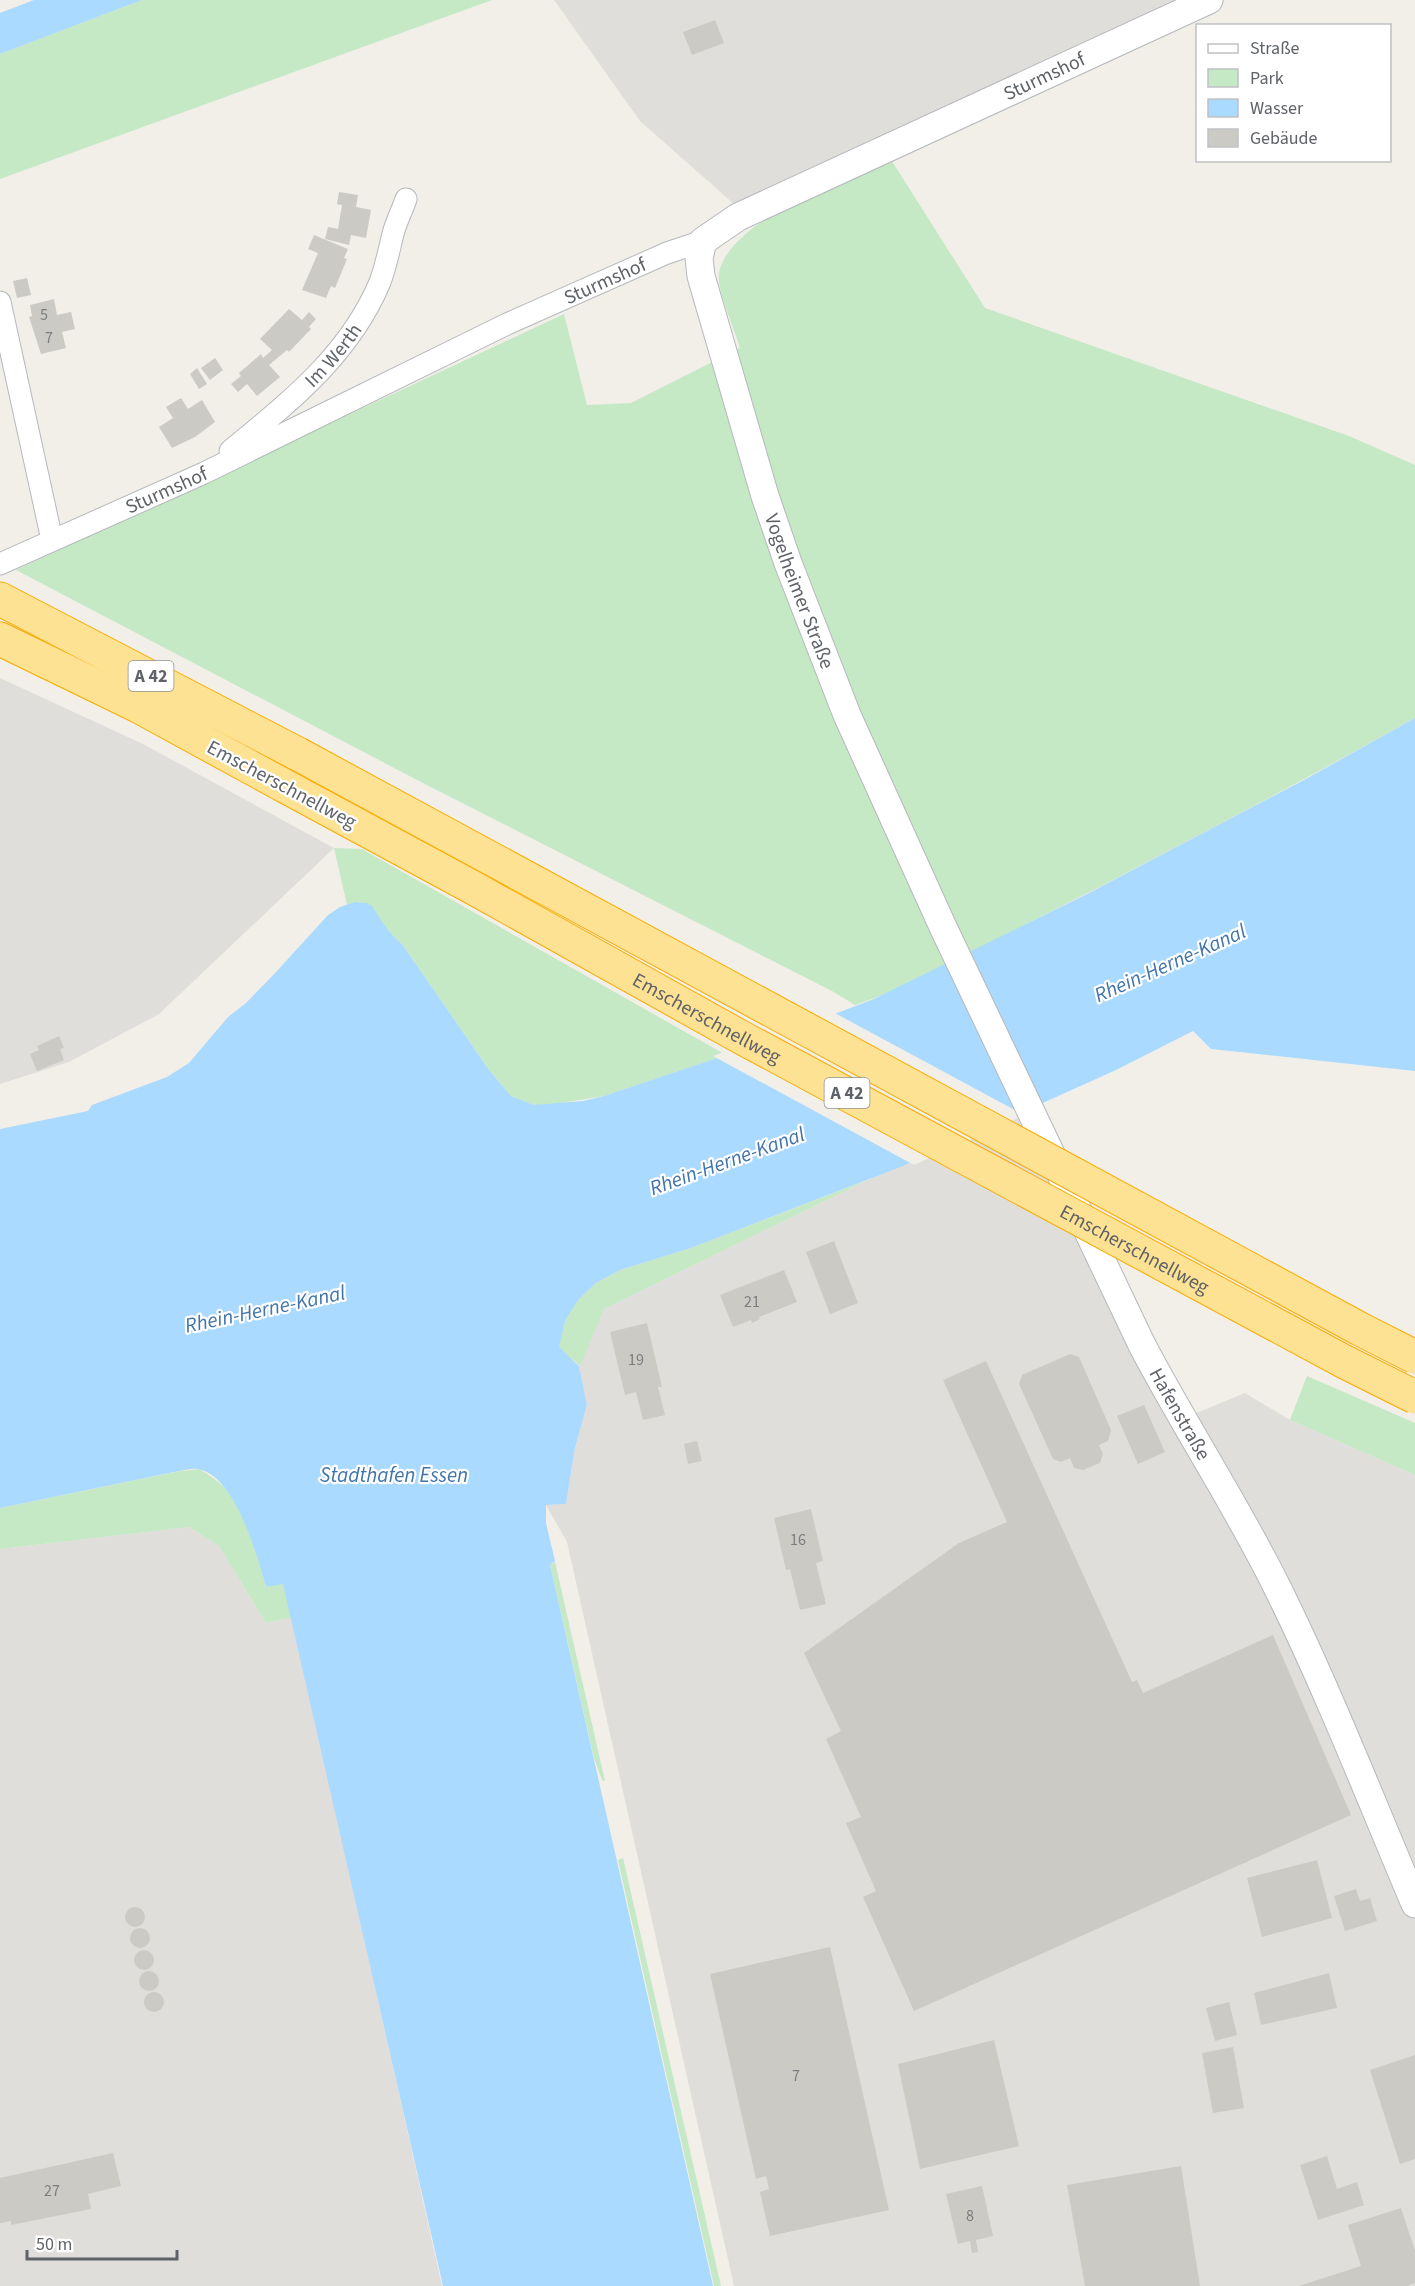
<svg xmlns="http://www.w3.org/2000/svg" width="1415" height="2286" viewBox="0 0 1415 2286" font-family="'Source Sans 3',sans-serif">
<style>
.industrial{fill:#e0deda}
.green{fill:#c5e8c5}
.water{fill:#aadaff}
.pier{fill:#f1efe8}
.building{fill:#cccac5}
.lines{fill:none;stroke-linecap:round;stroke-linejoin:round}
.minor-casing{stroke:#b5b8bc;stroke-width:23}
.tertiary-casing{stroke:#b5b8bc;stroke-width:29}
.motorway-casing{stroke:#f9ab00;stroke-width:35}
.minor{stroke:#fff;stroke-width:21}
.tertiary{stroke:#fff;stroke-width:27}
.motorway{stroke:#fde293;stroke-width:33}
.motorway-bridge-casing{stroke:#f9ab00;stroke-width:35;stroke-linecap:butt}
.motorway-bridge{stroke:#fde293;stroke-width:33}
.labels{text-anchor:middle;stroke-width:4.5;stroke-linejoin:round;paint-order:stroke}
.number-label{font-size:16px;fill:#7a7d7f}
.shield{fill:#fff;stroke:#8f9295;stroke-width:1.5}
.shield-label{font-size:18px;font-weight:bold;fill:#5f6368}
.street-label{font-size:20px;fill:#5f6368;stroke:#fff}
.water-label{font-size:21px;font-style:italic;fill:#4174aa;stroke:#fff}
</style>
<rect width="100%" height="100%" fill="#f1efe8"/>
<g class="industrial">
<polygon points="554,0 1198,0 743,212 640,121"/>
<polygon points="0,678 143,744 334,848 159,1014 69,1062 0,1084"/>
<polygon points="1024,1112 1189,1416 1245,1393 1290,1420 1415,1475 1415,2286 734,2286 567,1542 546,1505 566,1504 575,1448 587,1405 579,1366 604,1309 870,1179"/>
<polygon points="189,1527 219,1546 266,1623 292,1617 442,2286 0,2286 0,1549"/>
</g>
<g class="green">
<polygon points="142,0 492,0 0,179 0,54"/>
<path d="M888,155L985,308L1349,436L1415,465V718C1293,786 1169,852 1044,915C982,946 921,984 855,1005L832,991L421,782L16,570L564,314L587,405L631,403L740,348C735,330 721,299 719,282C712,229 848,174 888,155Z"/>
<path d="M334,848L362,849L726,1055L604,1096L548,1105H534L511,1096L489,1070L402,944C394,938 387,931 381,922C371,906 369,898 347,905Z"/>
<polygon points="870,1179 604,1309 580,1366 558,1347 565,1321 578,1300 596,1283 620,1270 691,1248"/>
<polygon points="1307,1376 1415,1423 1415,1475 1290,1420"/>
<path d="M199,1469C212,1477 226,1486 234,1499C249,1522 259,1561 266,1587L283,1583L292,1617L266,1623L219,1546L189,1527L0,1549V1508L180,1471Z"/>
<polygon points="555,1562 605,1781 602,1780 594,1758 550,1565"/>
<polygon points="623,1858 721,2286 714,2286 618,1860"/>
</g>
<g class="water">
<polygon points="34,0 142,0 0,54 0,13"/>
<path d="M1415,718V1071L1211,1049L1193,1031L1116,1070L903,1166L691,1248L620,1270L596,1283L578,1300L565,1321L559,1347L579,1366L587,1405L575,1448L566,1504L546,1505V1523L555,1561L550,1565L713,2286H443L283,1584L266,1587C257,1556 236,1476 198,1469C193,1468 185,1470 179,1471L0,1508V1129L88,1111L92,1105L167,1077L189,1063L228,1017L246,1003L276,972L328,915L340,907L355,902L366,903L372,906C381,920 388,933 402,944L489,1070L511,1096L534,1105L583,1101L604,1096L726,1055L874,999L1087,894L1304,780Z"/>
</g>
<polygon class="pier" points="831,1011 1024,1115 914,1165 713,1056"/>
<g class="building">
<polygon points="715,20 724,43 692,55 683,32"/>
<polygon points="339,192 358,195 356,207 371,210 366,238 351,235 349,245 325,239 328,227 338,229 342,205 337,204"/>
<polygon points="314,235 348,249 344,258 347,259 335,288 331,286 326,298 302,290 318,253 308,249"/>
<polygon points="27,278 31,295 17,298 13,281"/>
<polygon points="54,299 57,315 71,312 75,329 62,332 66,348 41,354 29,317 32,316 30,305"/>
<polygon points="289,309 302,320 309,312 316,319 309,327 311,329 289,352 287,350 269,365 280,377 257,396 247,384 238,392 231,384 241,376 239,373 261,354 263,358 272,350 260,339"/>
<polygon points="215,358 223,370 210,380 201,368"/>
<polygon points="197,368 207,384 199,389 190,374"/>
<polygon points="181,398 188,409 202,400 215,422 195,437 172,448 159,427 173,418 166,407"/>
<polygon points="59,1036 64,1048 60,1049 64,1060 37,1071 30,1054 39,1050 37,1046"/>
<polygon points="834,1241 858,1303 830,1314 806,1252"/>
<polygon points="784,1270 797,1302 759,1317 760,1319 752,1323 751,1320 733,1327 720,1295"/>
<polygon points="647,1323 662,1387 658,1387 665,1415 643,1420 636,1392 625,1395 610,1332"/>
<polygon points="1070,1354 1079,1357 1111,1430 1108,1441 1099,1445 1103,1454 1100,1463 1083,1470 1074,1468 1070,1458 1061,1462 1053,1459 1019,1384 1022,1375"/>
<polygon points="986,1361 1132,1682 1137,1680 1143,1693 1273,1635 1351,1815 914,2011 863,1897 876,1891 846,1823 861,1817 826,1739 841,1731 804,1653 959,1543 1007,1522 943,1380"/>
<polygon points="1144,1405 1165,1452 1138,1464 1117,1416"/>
<polygon points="697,1441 702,1461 688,1464 684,1444"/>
<polygon points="811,1509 823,1561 816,1563 826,1604 800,1610 790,1569 786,1570 774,1518"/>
<polygon points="1317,1860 1332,1918 1262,1937 1247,1878"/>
<polygon points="1356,1889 1360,1901 1370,1898 1377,1921 1345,1931 1334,1896"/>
<circle cx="135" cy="1917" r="10"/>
<circle cx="140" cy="1938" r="10"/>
<polygon points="830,1947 889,2210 770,2236 760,2192 769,2189 766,2176 756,2179 710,1974"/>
<circle cx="144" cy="1960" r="10"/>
<circle cx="149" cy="1981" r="10"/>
<polygon points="1329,1973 1337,2008 1261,2025 1254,1993"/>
<circle cx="154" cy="2002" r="10"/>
<polygon points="1229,2002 1237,2035 1215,2041 1206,2008"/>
<polygon points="994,2040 1019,2146 920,2169 898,2064"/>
<polygon points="1233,2047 1244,2108 1213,2113 1202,2053"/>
<polygon points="1415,2055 1415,2159 1400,2164 1370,2070"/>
<polygon points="113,2153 121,2186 88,2194 91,2209 11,2225 11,2221 0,2223 0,2178"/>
<polygon points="1327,2156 1337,2189 1357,2182 1364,2205 1318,2220 1300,2165"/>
<polygon points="1181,2166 1200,2286 1085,2286 1067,2185"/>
<polygon points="982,2186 993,2236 976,2240 978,2252 972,2253 970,2241 958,2244 946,2194"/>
<polygon points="1401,2208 1415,2251 1415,2283 1407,2286 1299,2286 1361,2266 1348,2225"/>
</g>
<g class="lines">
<defs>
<g id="minor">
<polyline points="0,302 52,540"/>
<path id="s1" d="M230,451C289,402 349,356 380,282C386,266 389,250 393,234C396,222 402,211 406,199"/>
<path id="s2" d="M0,564L204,473L507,324L667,253L703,241"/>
</g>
<g id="tertiary">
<path id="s3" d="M1209,0L738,217L703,241L699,258L701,276L765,496L788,563L847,715L943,927L1142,1345C1185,1427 1236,1504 1277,1587C1328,1690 1370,1798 1415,1904"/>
</g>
<g id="motorway">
<polyline points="0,599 298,754"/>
<polyline points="0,639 138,706 281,784"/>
</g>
</defs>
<use href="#minor" class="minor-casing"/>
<use href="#tertiary" class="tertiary-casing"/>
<use href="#motorway" class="motorway-casing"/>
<use href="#minor" class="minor"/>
<use href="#tertiary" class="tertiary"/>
<use href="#motorway" class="motorway"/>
<defs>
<g id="motorway-bridge">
<polyline points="298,754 1360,1329 1415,1357"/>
<path id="s4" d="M281,784L470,886L737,1035L1343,1361L1415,1397"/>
</g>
</defs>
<use href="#motorway-bridge" class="motorway-bridge-casing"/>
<use href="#motorway-bridge" class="motorway-bridge"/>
</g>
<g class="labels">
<g class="number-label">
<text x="44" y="320">5</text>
<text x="49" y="343">7</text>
<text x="752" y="1307">21</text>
<text x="636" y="1365">19</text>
<text x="798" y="1545">16</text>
<text x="796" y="2081">7</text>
<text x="52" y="2196">27</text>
<text x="970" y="2221">8</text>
</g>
<g class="shield">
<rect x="128.5" y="661" width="45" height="30" rx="4.5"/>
<rect x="824.5" y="1078" width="45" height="30" rx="4.5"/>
</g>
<g class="shield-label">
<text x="151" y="682">A 42</text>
<text x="847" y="1099">A 42</text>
</g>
<g class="street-label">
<text transform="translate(1044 76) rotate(-25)" y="7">Sturmshof</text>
<text dy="7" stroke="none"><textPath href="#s2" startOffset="668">Sturmshof</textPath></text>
<text dy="7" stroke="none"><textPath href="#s1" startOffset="141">Im Werth</textPath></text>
<text dy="7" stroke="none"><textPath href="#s2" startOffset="182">Sturmshof</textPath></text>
<text dy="7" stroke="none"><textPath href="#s3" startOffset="927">Vogelheimer Straße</textPath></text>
<text transform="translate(282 784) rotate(28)" y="7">Emscherschnellweg</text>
<text dy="7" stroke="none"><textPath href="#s4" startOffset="486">Emscherschnellweg</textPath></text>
<text dy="7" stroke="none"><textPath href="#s4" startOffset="972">Emscherschnellweg</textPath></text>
<text dy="7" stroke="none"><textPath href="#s3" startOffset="1834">Hafenstraße</textPath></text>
</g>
<g class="water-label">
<text transform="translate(1170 963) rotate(-24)" y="7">Rhein-Herne-Kanal</text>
<text transform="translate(727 1161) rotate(-20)" y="7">Rhein-Herne-Kanal</text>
<text transform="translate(265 1309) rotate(-12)" y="7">Rhein-Herne-Kanal</text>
<text x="394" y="1482">Stadthafen Essen</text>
</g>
</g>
<rect x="1196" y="24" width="195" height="138" fill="#ffffff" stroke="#bfc1c3" stroke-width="1.5"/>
<rect x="1208" y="44" width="30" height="9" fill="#ffffff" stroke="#bfc1c3" stroke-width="1.5"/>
<text x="1250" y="54" font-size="18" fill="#5f6368">Straße</text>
<rect x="1208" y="69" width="30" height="18" fill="#c5e8c5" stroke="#bfc1c3" stroke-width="1.5"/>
<text x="1250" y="84" font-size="18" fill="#5f6368">Park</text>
<rect x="1208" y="99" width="30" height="18" fill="#aadaff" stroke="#bfc1c3" stroke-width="1.5"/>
<text x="1250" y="114" font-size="18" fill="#5f6368">Wasser</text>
<rect x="1208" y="129" width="30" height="18" fill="#cccac5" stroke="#bfc1c3" stroke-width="1.5"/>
<text x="1250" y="144" font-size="18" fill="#5f6368">Gebäude</text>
<path d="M27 2250v9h150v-9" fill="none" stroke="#5f6368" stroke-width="3"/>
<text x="36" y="2250" font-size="18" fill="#5f6368" stroke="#ffffff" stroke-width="4.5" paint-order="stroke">50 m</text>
</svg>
